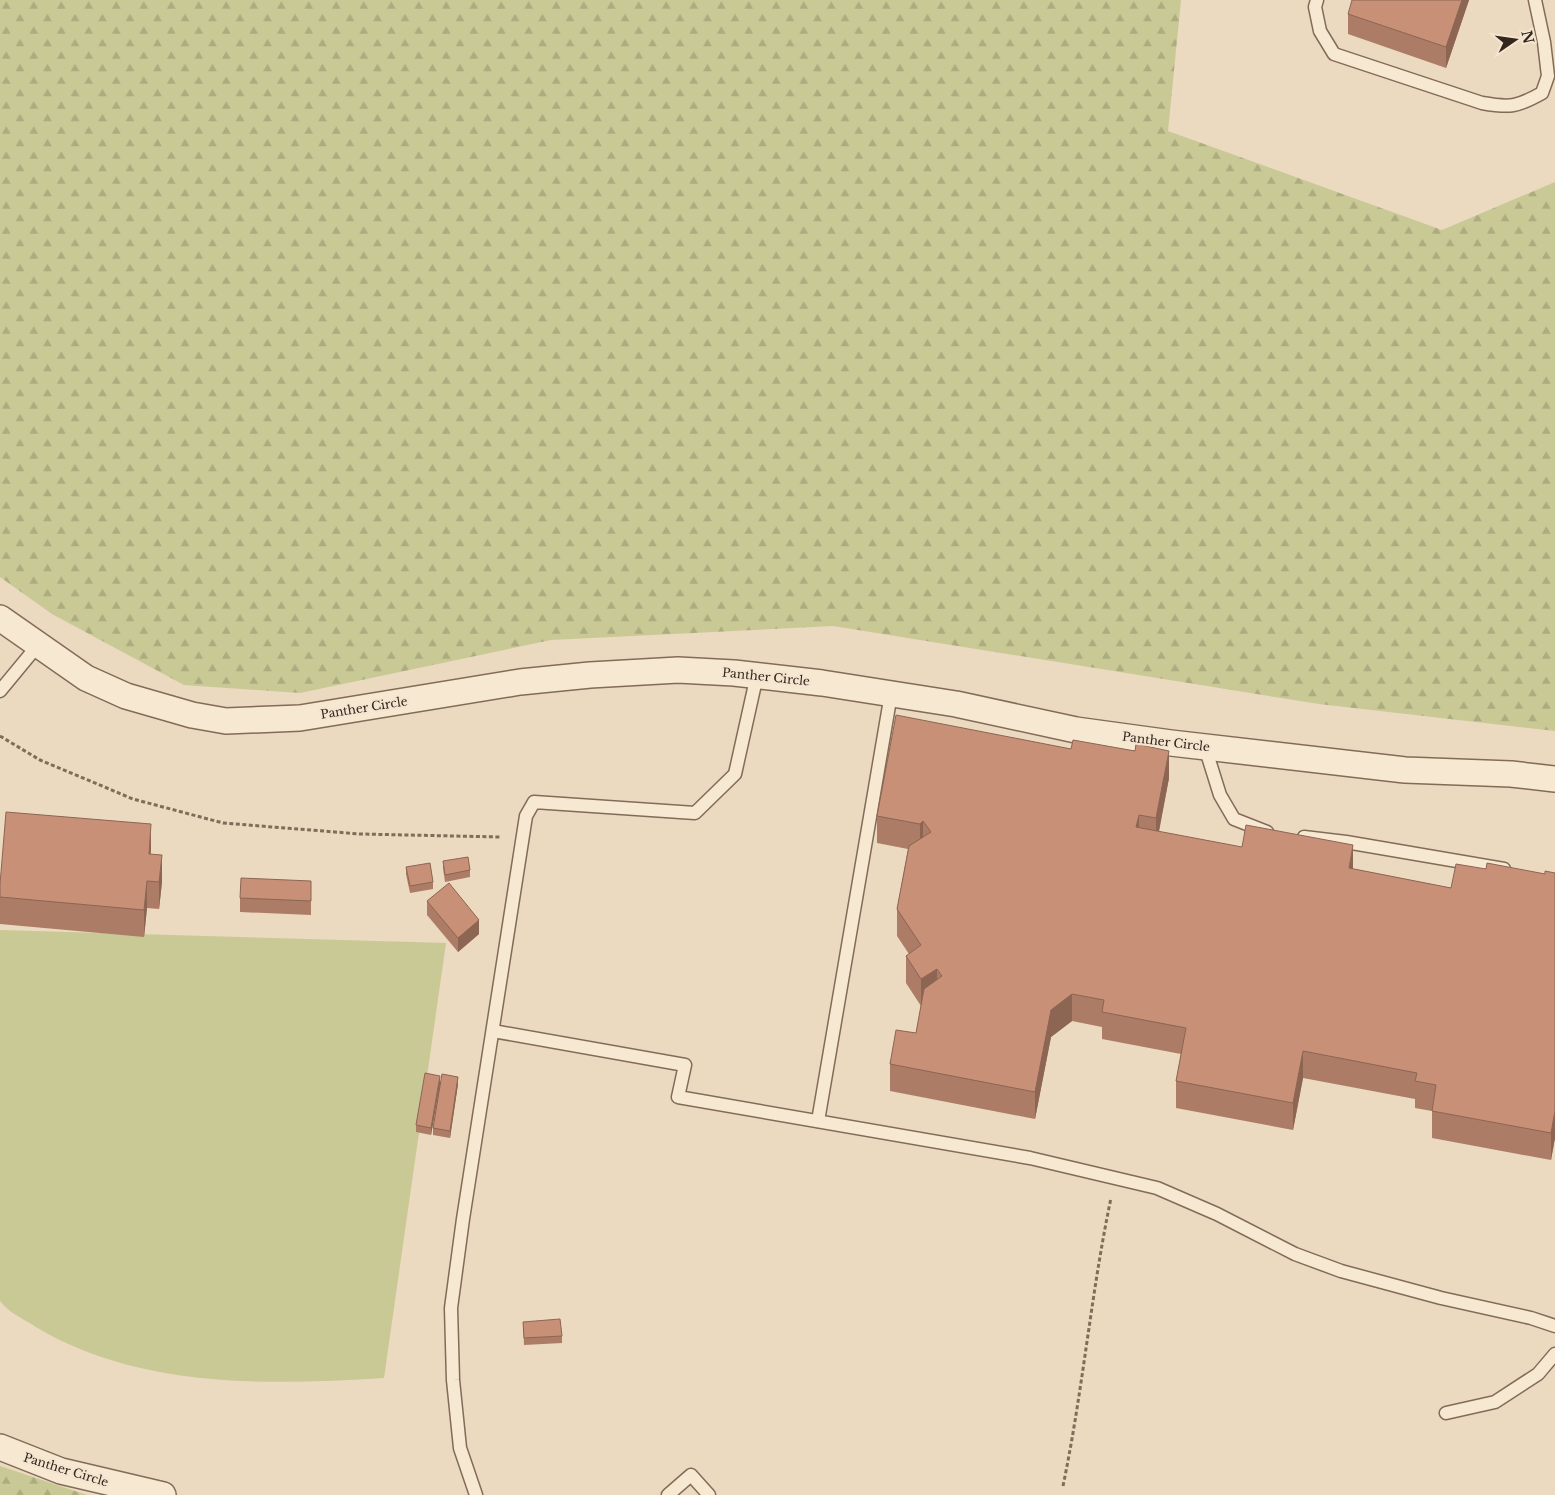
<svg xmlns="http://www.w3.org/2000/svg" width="1555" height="1495" viewBox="0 0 1555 1495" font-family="'Libre Baskerville',serif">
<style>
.grass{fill:#c8c995}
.forest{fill:url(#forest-firs)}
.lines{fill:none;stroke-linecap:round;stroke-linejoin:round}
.lane-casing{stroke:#836b59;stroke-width:15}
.street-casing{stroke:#836b59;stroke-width:28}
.path{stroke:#836b59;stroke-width:3;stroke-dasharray:4 2.5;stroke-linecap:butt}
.lane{stroke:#f7e8d2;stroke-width:12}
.street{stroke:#f7e8d2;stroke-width:25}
.wall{fill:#ac7c66}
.shaded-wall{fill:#8c6553}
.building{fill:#c89077;stroke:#8c6553}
.labels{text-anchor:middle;stroke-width:4.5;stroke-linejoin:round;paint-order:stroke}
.street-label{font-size:12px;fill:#34251d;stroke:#f3e5cf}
</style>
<defs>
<pattern id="forest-firs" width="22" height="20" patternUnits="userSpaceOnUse" patternTransform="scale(1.25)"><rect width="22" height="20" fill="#c8c995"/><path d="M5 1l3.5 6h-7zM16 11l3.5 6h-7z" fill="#acac80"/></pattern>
</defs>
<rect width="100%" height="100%" fill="#ebd9c0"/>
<path class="grass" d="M0,930L446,943L384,1378C269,1385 139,1389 36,1327C24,1319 9,1313 0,1301Z"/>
<g class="forest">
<polygon points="0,0 1181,0 1168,131 1442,230 1555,182 1555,731 1319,704 833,626 551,640 300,693 184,685 52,614 0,577"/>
<polygon points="0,1466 87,1495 0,1495"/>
</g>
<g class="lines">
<defs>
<g id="lane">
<path d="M1317,0L1315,7L1320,31L1334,54L1482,103C1510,108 1517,107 1542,93L1548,76L1544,42L1535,0"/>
<polyline points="0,691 38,645"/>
<polyline points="1205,747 1220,795 1234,819 1267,832"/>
<polyline points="1304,837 1346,842 1504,869"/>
<polyline points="493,1031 685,1065 678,1097 1030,1158 1157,1188 1217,1214 1295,1254 1341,1271 1441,1298 1531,1318 1555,1326"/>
<polyline points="818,1121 891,694"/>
<polyline points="1446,1413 1495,1402 1538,1374 1555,1354"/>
<polyline points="476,1495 460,1448 453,1380 451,1308 463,1219 526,816 534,802 695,813 735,774 757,675"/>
<polyline points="668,1495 691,1475 709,1495"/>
</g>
<g id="street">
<polyline points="0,618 86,678 126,696 192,715 226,721 300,718 520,682 590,675 678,670 734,673 822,683 956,704 1076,730 1171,743 1405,770 1511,774 1555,779"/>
<polyline points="0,1447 61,1471 163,1495"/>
</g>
</defs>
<use href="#lane" class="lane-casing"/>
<use href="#street" class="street-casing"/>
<g class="path">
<polyline points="0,736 40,760 133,799 223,823 360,834 501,837"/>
<path d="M1063,1486C1083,1390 1091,1293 1111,1198"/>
</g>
<use href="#lane" class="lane"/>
<use href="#street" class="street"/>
</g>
<g class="wall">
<polygon points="1469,0 1446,68 1348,34 1348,14"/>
<polygon points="1071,749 1135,751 1169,778 1159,832 1451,888 1486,869 1545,874 1555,873 1555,1138 1551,1160 1432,1138 1432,1111 1415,1108 1415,1099 1303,1078 1293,1130 1176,1108 1176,1081 1181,1054 1102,1039 1102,1027 1072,1021 1051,1037 1035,1119 890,1091 890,1064 916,1033 921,1006 906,983 906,956 909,954 897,936 897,909 908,849 877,843 877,816"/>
<polygon points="151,854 162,882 159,909 147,908 144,937 0,924 0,884"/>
<polygon points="443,861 470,870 470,877 445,882 443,868"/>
<polygon points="406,867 433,882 433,889 410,893 406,874"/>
<polygon points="311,894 311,915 240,912 240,898"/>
<polygon points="427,901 479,934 458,952 427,915"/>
<polygon points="440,1082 458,1084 450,1138 433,1135 433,1128 439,1090 431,1135 416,1132 416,1125"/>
<polygon points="523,1322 562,1336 562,1343 524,1345"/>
</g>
<g class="shaded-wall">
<polygon points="1462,0 1469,0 1446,68 1446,47"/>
<polygon points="1169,751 1169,778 1156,845 1156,818"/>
<polygon points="1139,815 1139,842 1136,827"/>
<polygon points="923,821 923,848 920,851 920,824"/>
<polygon points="151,824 151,851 149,881 149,854"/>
<polygon points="1353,845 1353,872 1349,868"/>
<polygon points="162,855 162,882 159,909 159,882"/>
<polygon points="147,881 147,908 144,937 144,910"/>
<polygon points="479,920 479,934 458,952 458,938"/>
<polygon points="937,969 937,996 921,1006 921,979"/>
<polygon points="1072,994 1072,1021 1051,1037 1035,1119 1035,1092 1051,1010"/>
<polygon points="1303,1051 1303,1078 1293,1130 1293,1103"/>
<polygon points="440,1076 440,1083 431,1135 431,1128"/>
<polygon points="458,1077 458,1084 450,1138 450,1131"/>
<polygon points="1555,1111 1555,1138 1551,1160 1551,1133"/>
</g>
<g class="building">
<polygon points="1352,0 1462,0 1446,47 1348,14"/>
<polygon points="896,715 1071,749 1073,740 1135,751 1136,744 1169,751 1156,818 1139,815 1136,827 1242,847 1246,825 1353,845 1349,868 1451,888 1456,864 1486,869 1487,863 1545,874 1545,871 1555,873 1555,1111 1551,1133 1432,1111 1436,1085 1415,1081 1417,1073 1303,1051 1293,1103 1176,1081 1186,1028 1102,1012 1104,1000 1072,994 1051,1010 1035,1092 890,1064 896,1030 916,1033 924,989 942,976 937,969 921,979 906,956 921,945 897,909 909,846 931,832 923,821 920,824 877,816"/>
<polygon points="6,812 151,824 149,854 162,855 159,882 147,881 144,910 0,897 0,884"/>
<polygon points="468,857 470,870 445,875 443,861"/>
<polygon points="430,863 433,882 410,886 406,867"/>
<polygon points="241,878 311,881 311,901 240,898"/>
<polygon points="449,883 479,920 458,938 427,901"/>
<polygon points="425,1073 440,1076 431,1128 416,1125"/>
<polygon points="442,1074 458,1077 450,1131 433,1128"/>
<polygon points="560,1319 562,1336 524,1338 523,1322"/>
</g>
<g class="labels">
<g class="street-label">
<text transform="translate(766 677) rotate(6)" y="4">Panther Circle</text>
<text transform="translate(364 708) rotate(-9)" y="4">Panther Circle</text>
<text transform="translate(1166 742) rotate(7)" y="4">Panther Circle</text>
<text transform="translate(66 1470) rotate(17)" y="4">Panther Circle</text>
</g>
</g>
<g transform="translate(1515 40) rotate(77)" stroke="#f3e5cf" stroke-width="4" paint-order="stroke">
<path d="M0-4L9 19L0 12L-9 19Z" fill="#34251d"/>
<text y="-8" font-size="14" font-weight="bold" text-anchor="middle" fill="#34251d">N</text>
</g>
</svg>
